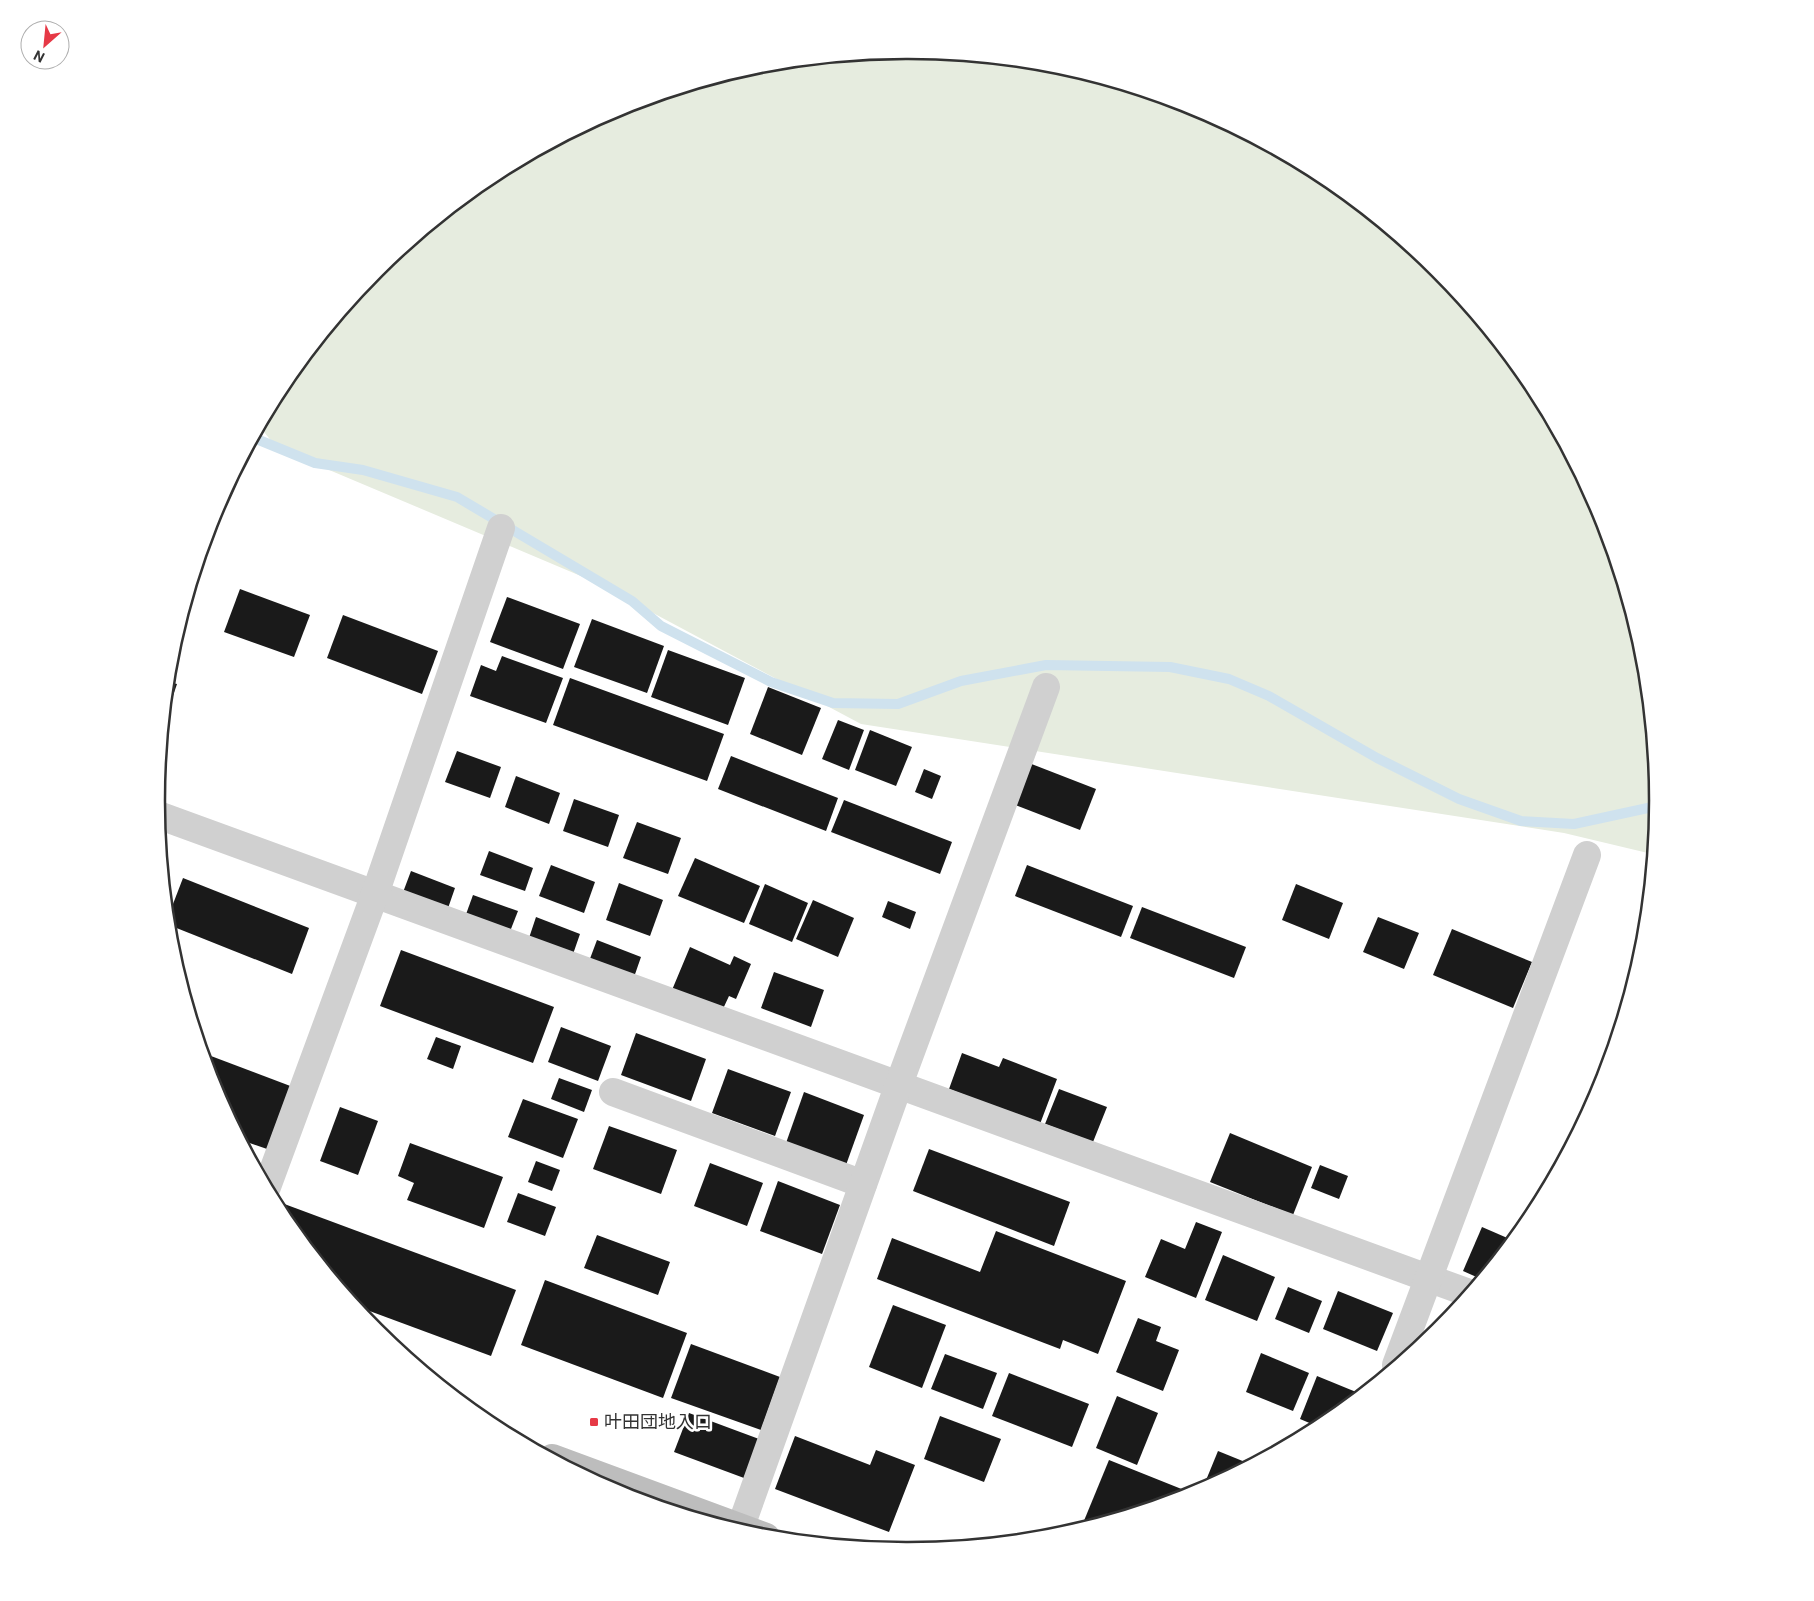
<svg xmlns="http://www.w3.org/2000/svg" width="1814" height="1601" viewBox="0 0 1814 1601" font-family="Roboto,'Noto Sans JP',sans-serif">
<style>
.green{fill:#e6ecdf}
.lines{fill:none;stroke-linecap:round;stroke-linejoin:round}
.stream{stroke:#cfe2ee;stroke-width:10}
.building{fill:#1a1a1a}
.street{stroke:#d0d0d0;stroke-width:28}
.secondary{stroke:#bdbdbd;stroke-width:28}
.poi-dot{fill:#e63946;stroke:#fff;stroke-width:2}
.labels{text-anchor:middle;stroke-width:5;stroke-linejoin:round;paint-order:stroke}
.poi-label{font-size:18px;fill:#333;stroke:#fff;text-anchor:start}
.rim{fill:none;stroke:#333;stroke-width:2.5}
</style>
<rect width="100%" height="100%" fill="#fff"/>
<polygon class="green" points="907,50 1054,64 1194,107 1324,177 1438,270 1531,384 1600,514 1643,654 1657,801 1652,854 1564,833 861,724 595,582 277,448 260,427 283,383 377,270 490,176 620,107 761,64"/>
<g class="lines">
<polyline class="stream" points="254,438 315,463 363,470 457,497 632,601 661,626 771,682 833,703 898,704 961,681 1046,665 1170,667 1229,679 1269,696 1377,758 1459,799 1521,821 1574,824 1657,806"/>
</g>
<g class="building">
<polygon points="240,589 310,615 294,657 224,632"/>
<polygon points="507,597 580,624 563,669 490,642"/>
<polygon points="343,615 438,651 422,694 327,658"/>
<polygon points="592,619 664,646 647,693 574,667"/>
<polygon points="668,650 745,678 728,725 651,697"/>
<polygon points="502,656 563,678 546,723 470,696 481,665 496,671"/>
<polygon points="570,678 724,734 707,781 553,725"/>
<polygon points="168,682 177,684 166,716 165,716"/>
<polygon points="768,687 821,708 802,755 750,734"/>
<polygon points="838,720 864,730 849,770 822,759"/>
<polygon points="870,730 912,747 896,786 855,770"/>
<polygon points="457,751 501,767 490,798 445,782"/>
<polygon points="731,756 838,798 826,831 718,789"/>
<polygon points="1029,763 1096,789 1080,830 1013,804"/>
<polygon points="924,769 941,776 932,799 915,792"/>
<polygon points="516,776 560,793 549,824 505,807"/>
<polygon points="574,799 619,815 608,847 563,831"/>
<polygon points="844,800 952,842 940,874 831,832"/>
<polygon points="637,822 681,838 668,874 623,858"/>
<polygon points="489,851 533,868 525,891 480,875"/>
<polygon points="695,858 760,886 744,923 678,896"/>
<polygon points="551,865 595,882 584,913 539,896"/>
<polygon points="1027,865 1133,906 1121,937 1015,896"/>
<polygon points="411,871 455,888 447,911 402,895"/>
<polygon points="183,878 309,928 292,974 169,925 168,917"/>
<polygon points="619,883 663,900 650,936 606,920"/>
<polygon points="765,884 808,903 792,942 749,924"/>
<polygon points="1296,884 1343,903 1329,939 1282,920"/>
<polygon points="473,895 518,911 509,934 465,917"/>
<polygon points="813,900 854,918 838,957 796,939"/>
<polygon points="888,901 916,912 910,929 882,917"/>
<polygon points="1142,907 1246,947 1234,978 1130,938"/>
<polygon points="536,917 580,934 572,957 528,941"/>
<polygon points="1378,917 1419,933 1404,969 1363,952"/>
<polygon points="1452,929 1532,962 1513,1008 1433,975"/>
<polygon points="597,940 641,957 633,980 588,964"/>
<polygon points="690,947 730,965 734,956 751,964 736,999 729,996 722,1011 672,990"/>
<polygon points="401,950 554,1007 533,1063 380,1006"/>
<polygon points="774,972 824,990 811,1027 761,1008"/>
<polygon points="561,1027 611,1046 598,1081 548,1062"/>
<polygon points="636,1033 706,1059 691,1101 621,1075"/>
<polygon points="436,1037 461,1046 453,1069 427,1059"/>
<polygon points="203,1053 293,1087 270,1150 241,1140 214,1087"/>
<polygon points="962,1053 999,1067 1003,1058 1057,1079 1040,1124 949,1089"/>
<polygon points="728,1069 791,1092 775,1136 712,1113"/>
<polygon points="559,1078 592,1090 584,1112 551,1099"/>
<polygon points="1059,1089 1107,1107 1093,1142 1045,1124"/>
<polygon points="804,1092 864,1115 846,1165 786,1143"/>
<polygon points="523,1099 578,1119 563,1158 508,1137"/>
<polygon points="340,1107 378,1121 358,1175 320,1161"/>
<polygon points="609,1126 677,1150 661,1194 593,1169"/>
<polygon points="1230,1133 1312,1167 1293,1215 1210,1182"/>
<polygon points="410,1143 503,1177 484,1228 407,1200 414,1183 398,1176"/>
<polygon points="929,1149 1070,1202 1054,1246 913,1191"/>
<polygon points="536,1161 560,1170 552,1191 528,1182"/>
<polygon points="710,1163 763,1183 747,1226 694,1206"/>
<polygon points="1320,1165 1348,1176 1339,1199 1311,1188"/>
<polygon points="778,1181 840,1205 822,1254 760,1231"/>
<polygon points="518,1193 556,1207 545,1236 507,1222"/>
<polygon points="279,1202 516,1290 491,1356 356,1306 283,1217 277,1207"/>
<polygon points="1196,1222 1222,1232 1196,1298 1145,1277 1161,1239 1185,1249"/>
<polygon points="1482,1227 1512,1240 1481,1279 1463,1271"/>
<polygon points="996,1231 1126,1281 1098,1354 1063,1340 1060,1349 877,1279 892,1238 980,1272"/>
<polygon points="597,1235 670,1262 658,1295 584,1268"/>
<polygon points="1223,1255 1275,1277 1257,1321 1205,1300"/>
<polygon points="545,1280 687,1333 663,1398 521,1345"/>
<polygon points="1288,1287 1322,1301 1309,1333 1275,1319"/>
<polygon points="1338,1291 1393,1313 1377,1351 1323,1329"/>
<polygon points="893,1305 946,1325 922,1388 869,1367"/>
<polygon points="1138,1318 1161,1327 1156,1341 1179,1350 1163,1391 1116,1372"/>
<polygon points="691,1344 780,1377 761,1430 671,1398"/>
<polygon points="1261,1353 1309,1373 1293,1411 1246,1392"/>
<polygon points="945,1354 997,1373 983,1409 931,1389"/>
<polygon points="1009,1373 1089,1404 1072,1447 992,1416"/>
<polygon points="1317,1376 1361,1394 1319,1427 1300,1419"/>
<polygon points="1117,1396 1158,1413 1137,1465 1096,1448"/>
<polygon points="689,1413 759,1439 744,1478 674,1452"/>
<polygon points="940,1416 1001,1439 984,1482 924,1459"/>
<polygon points="795,1436 870,1465 876,1450 915,1465 889,1532 775,1489"/>
<polygon points="1218,1451 1250,1464 1202,1490"/>
<polygon points="1109,1460 1194,1494 1081,1528"/>
</g>
<g class="lines">
<g class="street">
<polyline points="158,815 1469,1293"/>
<polyline points="613,1092 863,1184"/>
<polyline points="267,1187 375,894 501,528"/>
<polyline points="1396,1365 1587,855"/>
<polyline points="741,1526 899,1084 1046,687"/>
</g>
<polyline class="secondary" points="552,1458 766,1537"/>
</g>
<rect class="poi-dot" x="589" y="1417" width="10" height="10" rx="2.5"/>
<g class="labels">
<g class="poi-label">
<text x="604" y="1428">叶田団地入口</text>
</g>
</g>
<path d="M0 0H1814V1601H0ZM906 59H908A741 741 0 0 1 1649 800V801A741 741 0 0 1 908 1542H906A741 741 0 0 1 165 801V800A741 741 0 0 1 906 59Z" fill="#fff" fill-rule="evenodd"/>
<path class="rim" d="M906 59H908A741 741 0 0 1 1649 800V801A741 741 0 0 1 908 1542H906A741 741 0 0 1 165 801V800A741 741 0 0 1 906 59Z"/>
<g transform="translate(45 45) rotate(207)"><circle r="24" fill="#ffffff" stroke="#adadad"/>
<path d="M0-4L9 19L0 12L-9 19Z" fill="#e63946"/>
<text y="-8" font-size="14" font-weight="bold" text-anchor="middle" fill="#333333">N</text>
</g>
</svg>
